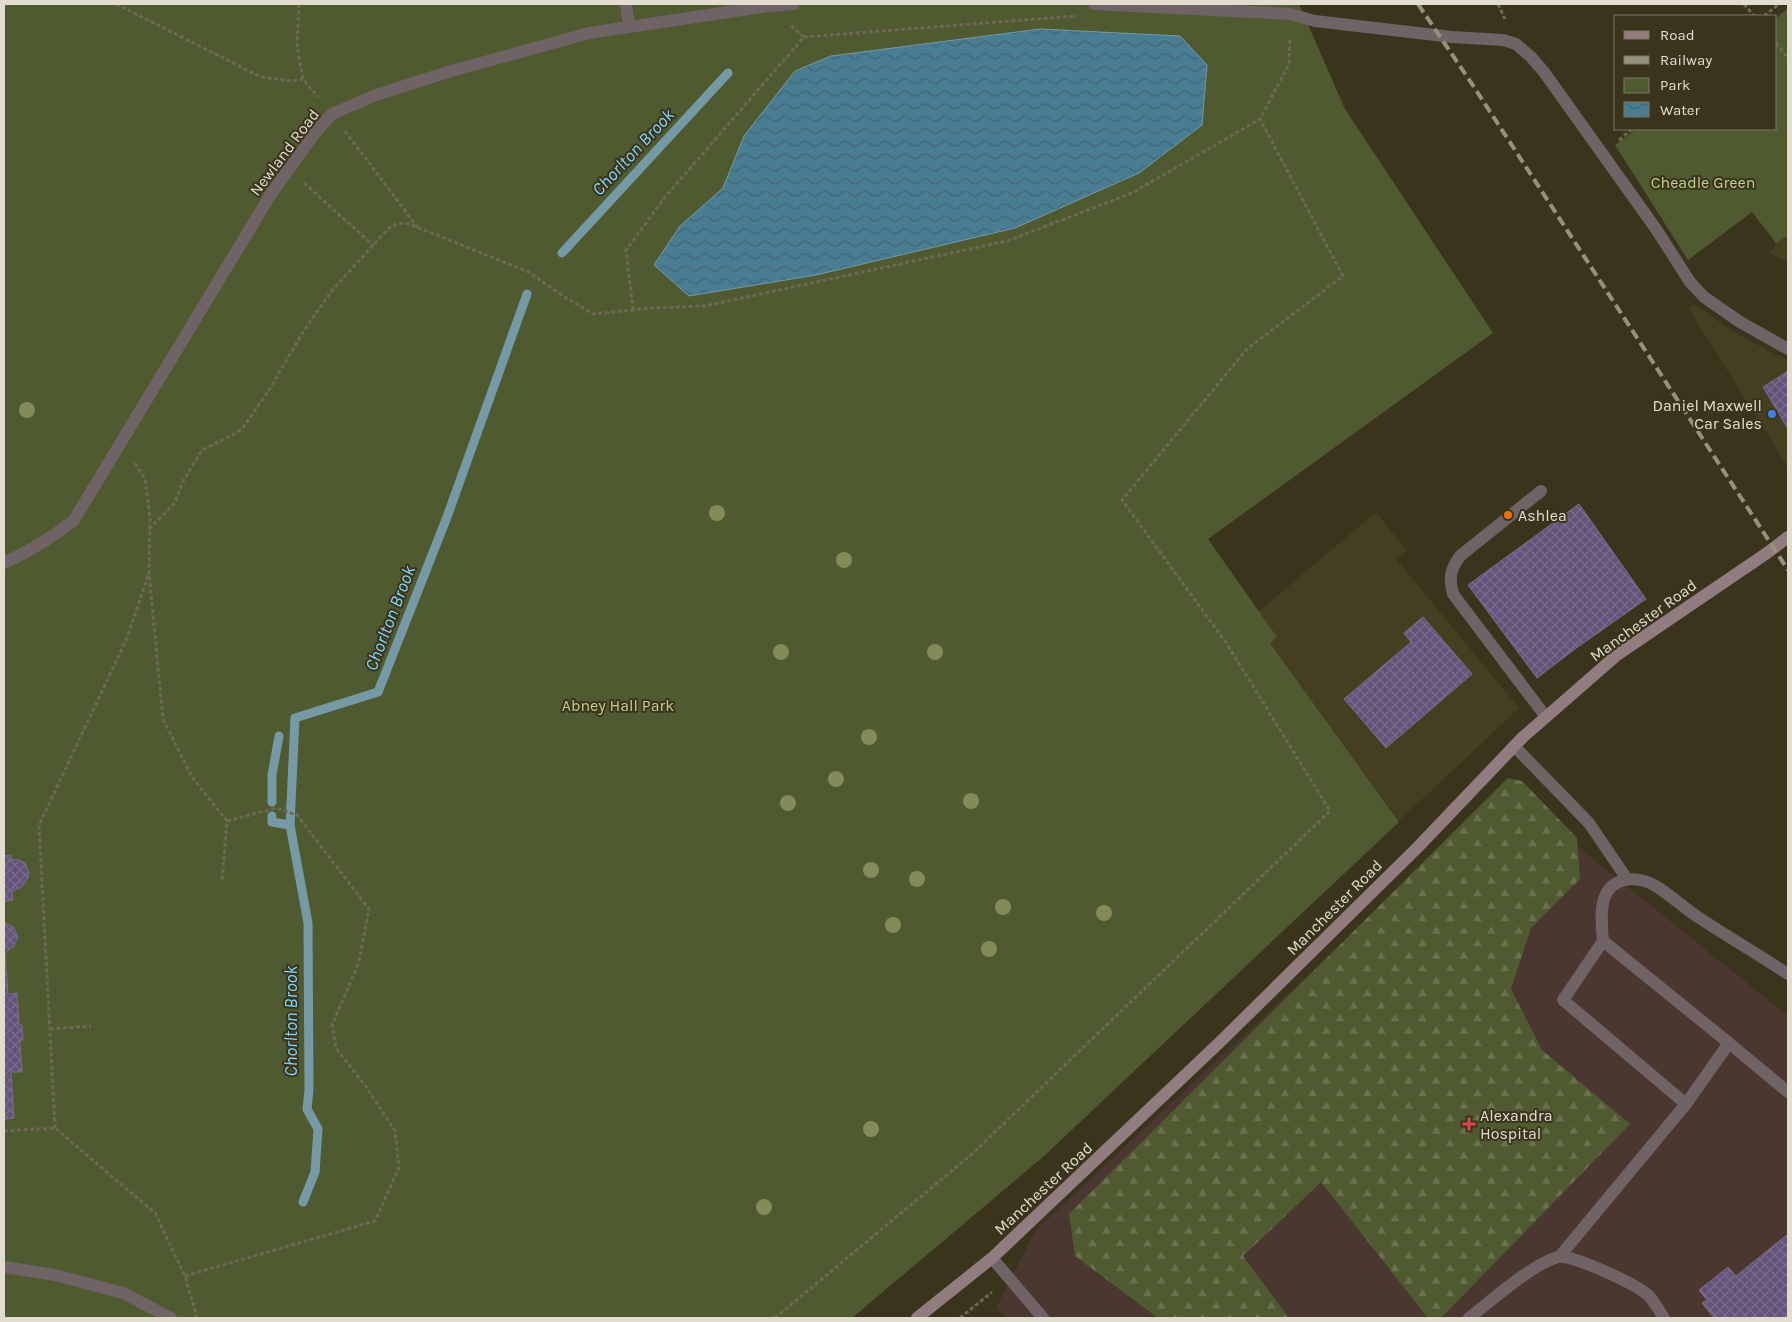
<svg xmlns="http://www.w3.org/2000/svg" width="1792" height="1322" viewBox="0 0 1792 1322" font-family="Karla,sans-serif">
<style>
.built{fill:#463e20}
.medical{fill:#4a3730}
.forest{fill:url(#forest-firs)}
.green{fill:#505a30}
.water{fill:url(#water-waves);stroke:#769aa5}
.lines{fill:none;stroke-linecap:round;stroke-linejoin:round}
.stream{stroke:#769aa5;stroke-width:9}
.building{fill:url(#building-cross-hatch);stroke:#786e86}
.path{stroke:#6d6854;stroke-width:3;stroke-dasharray:4 2.5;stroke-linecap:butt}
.lane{stroke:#706365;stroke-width:12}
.street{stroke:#706365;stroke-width:12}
.secondary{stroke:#917d80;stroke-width:12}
.rail{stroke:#95917f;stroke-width:4;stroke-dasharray:10 5;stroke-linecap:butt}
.tree{fill:#848a59}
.shop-dot{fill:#3f7fe0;stroke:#3a341d;stroke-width:2}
.food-dot{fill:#e8710a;stroke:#3a341d;stroke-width:2}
.health-dot{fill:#e0444e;stroke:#3a341d;stroke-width:2}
.labels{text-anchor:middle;stroke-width:4;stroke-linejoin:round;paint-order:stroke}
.street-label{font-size:16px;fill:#e1ded0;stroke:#3a341d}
.park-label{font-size:16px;fill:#c0d18a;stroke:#3a341d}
.poi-label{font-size:16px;fill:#e1ded0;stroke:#3a341d;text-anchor:start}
.water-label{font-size:18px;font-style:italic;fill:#81d5f9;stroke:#3a341d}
</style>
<defs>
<pattern id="forest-firs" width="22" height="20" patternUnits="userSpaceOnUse" patternTransform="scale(1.25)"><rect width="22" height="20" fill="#505a30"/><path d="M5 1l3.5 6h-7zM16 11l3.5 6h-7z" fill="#69714d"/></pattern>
<pattern id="water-waves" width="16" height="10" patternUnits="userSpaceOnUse" patternTransform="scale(1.25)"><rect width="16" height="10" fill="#487d93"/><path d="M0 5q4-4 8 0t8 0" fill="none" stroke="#466671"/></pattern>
<pattern id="building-cross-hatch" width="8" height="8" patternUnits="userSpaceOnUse" patternTransform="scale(1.25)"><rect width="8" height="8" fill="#64537b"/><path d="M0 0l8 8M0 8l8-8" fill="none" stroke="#7a6b8d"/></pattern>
</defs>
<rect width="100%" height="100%" fill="#3a341d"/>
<g class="built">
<polygon points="1788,236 1788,262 1770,253 1776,243"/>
<polygon points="1694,304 1734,332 1788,361 1788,467 1688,308"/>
<polygon points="1376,512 1406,550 1396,559 1519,708 1399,821 1270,643 1276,637 1258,612"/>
</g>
<polygon class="medical" points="1506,789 1788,1016 1788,1318 1007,1318 996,1308 1035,1231"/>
<polygon class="forest" points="1508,778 1522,781 1577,838 1580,879 1531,928 1511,989 1542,1050 1630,1124 1441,1318 1428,1318 1321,1182 1243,1256 1289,1318 1158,1318 1075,1256 1069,1214"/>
<g class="green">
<polygon points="4,4 1299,4 1345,109 1493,333 1208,539 1277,637 1270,643 1399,822 1044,1156 852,1318 4,1318"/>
<polygon points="1788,8 1788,236 1776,243 1752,212 1688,260 1615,145 1636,129 1776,129 1776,18"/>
</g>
<polygon class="water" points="1040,29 1180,36 1207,65 1202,125 1139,173 1015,228 816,275 689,296 654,265 680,226 723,188 744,136 795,71 831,56"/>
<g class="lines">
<g class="stream">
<polyline points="562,253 728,73"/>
<polyline points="272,802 272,775 279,736"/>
<polyline points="272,816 272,822 290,825"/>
<polyline points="303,1202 315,1172 318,1129 307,1109 309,1090 308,923 290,825 295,718 378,692 447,517 527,294"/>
</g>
</g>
<g class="building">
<polygon points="1788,371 1788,429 1763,387"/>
<polygon points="1579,504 1646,599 1575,649 1537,678 1468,585"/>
<polygon points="1423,617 1472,674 1386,748 1344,699 1411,642 1404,633"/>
<polygon points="11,855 11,860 17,859 25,863 29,873 28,878 22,887 12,891 13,900 4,901 4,856"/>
<polygon points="4,922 13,927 18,937 14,946 5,953 8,994 17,993 19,1025 22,1025 23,1040 20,1040 22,1072 11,1072 14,1118 4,1119"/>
<polygon points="1788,1234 1788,1318 1714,1318 1702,1303 1707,1300 1699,1290 1728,1267 1736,1276"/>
</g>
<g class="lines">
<g class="path">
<polyline points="116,4 261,77 291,81 303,79"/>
<polyline points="299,4 297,46 303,79 318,97"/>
<polyline points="1498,4 1505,19"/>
<polyline points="1744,4 1754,16"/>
<polyline points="1764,16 1779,4"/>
<polyline points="791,26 804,37"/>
<polyline points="1776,43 1788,58"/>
<polyline points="345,131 418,228"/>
<polyline points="1619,140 1632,129"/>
<polyline points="304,183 374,246"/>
<polyline points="633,310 626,250 666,196 804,37 1077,16"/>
<polyline points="135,463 145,479 150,518 149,573 163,719 192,777 227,821 222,880"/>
<polyline points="149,529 175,503 182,483 202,450 229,437 242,429 269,390 303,332 333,289 390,227 399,223 409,224 529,272 563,296 593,314 651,308 705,306 1007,241 1132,193 1260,119 1289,64 1290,38"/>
<polyline points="50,1029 91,1026"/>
<polyline points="55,1128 39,825 127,638 149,573"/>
<polyline points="4,1131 55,1128 155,1213 185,1276 197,1318"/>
<polyline points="185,1276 375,1221 399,1168 395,1131 367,1088 336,1048 332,1025 359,962 369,909 297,815 276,808 227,821"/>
<polyline points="775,1318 972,1154 1330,811 1227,644 1122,500 1247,349 1343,276 1260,119"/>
<polyline points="960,1318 992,1292"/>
</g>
<g class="lane">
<polyline points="626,4 629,26"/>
<path d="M1541,491L1460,556C1450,570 1449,577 1453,594L1546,717"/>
<polyline points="1514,746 1589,823 1627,879"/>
<path d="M1603,941C1602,928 1600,912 1604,899C1611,877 1636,875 1654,885C1671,895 1685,909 1701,919C1730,938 1759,955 1788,974"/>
<polyline points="1686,1104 1563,1000 1603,941 1729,1043"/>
<polyline points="1560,1256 1686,1104 1729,1043 1788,1092"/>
<polyline points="992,1258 1043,1318"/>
<polyline points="4,1267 55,1275 123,1293 171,1318"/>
<path d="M1469,1318C1491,1301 1532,1264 1558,1257C1572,1254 1638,1285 1649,1296C1655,1302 1659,1311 1664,1318"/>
</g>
<g class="street">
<polyline points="1094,4 1290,14 1315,21 1452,37 1503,40 1516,44 1531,57 1544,72 1656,229 1690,282 1704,297 1740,322 1788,349"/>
<path d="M4,563C30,551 52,538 74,520L271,194L315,133L332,114L376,95L448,72L589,33L768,6L794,4"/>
</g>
<polyline class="secondary" points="917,1318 992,1258 1219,1043 1418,847 1523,737 1617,655 1767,553 1788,537"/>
<polyline class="rail" points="1418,4 1474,87 1788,570"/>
</g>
<g class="tree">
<circle cx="27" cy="410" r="8"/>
<circle cx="717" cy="513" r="8"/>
<circle cx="844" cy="560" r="8"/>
<circle cx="781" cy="652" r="8"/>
<circle cx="935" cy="652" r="8"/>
<circle cx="869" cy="737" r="8"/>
<circle cx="836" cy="779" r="8"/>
<circle cx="971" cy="801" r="8"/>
<circle cx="788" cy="803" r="8"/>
<circle cx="871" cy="870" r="8"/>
<circle cx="917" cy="879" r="8"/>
<circle cx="1003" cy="907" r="8"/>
<circle cx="1104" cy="913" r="8"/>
<circle cx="893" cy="925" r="8"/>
<circle cx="989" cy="949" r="8"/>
<circle cx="871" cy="1129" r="8"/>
<circle cx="764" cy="1207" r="8"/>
</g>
<circle class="shop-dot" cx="1772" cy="414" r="5"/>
<circle class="food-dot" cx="1508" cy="515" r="5"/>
<path class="health-dot" d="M1466.5 1116.5h5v5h5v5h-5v5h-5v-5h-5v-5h5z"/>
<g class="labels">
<g class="street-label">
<text transform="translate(284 152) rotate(-53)" y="6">Newland Road</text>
<text transform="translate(1643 620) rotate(-36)" y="6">Manchester Road</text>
<text transform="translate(1334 907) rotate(-45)" y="6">Manchester Road</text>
<text transform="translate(1043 1188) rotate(-43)" y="6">Manchester Road</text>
</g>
<g class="park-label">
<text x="1703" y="188">Cheadle Green</text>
<text x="618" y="711">Abney Hall Park</text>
</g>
<g class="poi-label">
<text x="1762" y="411" text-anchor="end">Daniel Maxwell<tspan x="1762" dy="18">Car Sales</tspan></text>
<text x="1518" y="521">Ashlea</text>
<text x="1480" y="1121">Alexandra<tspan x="1480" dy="18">Hospital</tspan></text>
</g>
<g class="water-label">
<text transform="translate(633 152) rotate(-47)" y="6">Chorlton Brook</text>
<text transform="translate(390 618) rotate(-69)" y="6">Chorlton Brook</text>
<text transform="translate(291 1021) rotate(-90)" y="6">Chorlton Brook</text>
</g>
</g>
<rect width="1792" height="1322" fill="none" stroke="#e1ded0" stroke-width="10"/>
<rect x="1614" y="15" width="162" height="115" fill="#3a341d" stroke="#7d7865"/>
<rect x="1624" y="31" width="25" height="8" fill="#917d80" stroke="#7d7865"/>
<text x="1660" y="40" font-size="15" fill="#e1ded0">Road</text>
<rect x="1624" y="56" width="25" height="8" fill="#95917f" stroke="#7d7865"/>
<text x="1660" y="65" font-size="15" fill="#e1ded0">Railway</text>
<rect x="1624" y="78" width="25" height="15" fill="#505a30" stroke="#7d7865"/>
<text x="1660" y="90" font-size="15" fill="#e1ded0">Park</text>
<rect x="1624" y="102" width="25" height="15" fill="url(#water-waves)" stroke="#7d7865"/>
<text x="1660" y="115" font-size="15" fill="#e1ded0">Water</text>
</svg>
